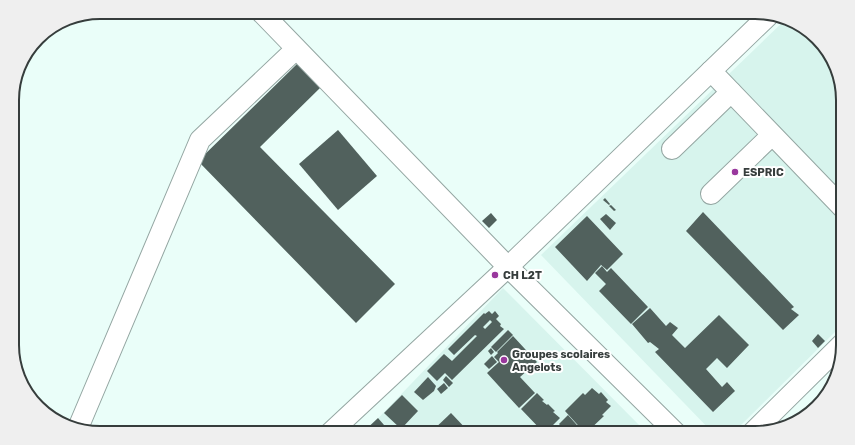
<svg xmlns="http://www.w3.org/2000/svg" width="855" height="445" viewBox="0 0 855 445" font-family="Rubik,sans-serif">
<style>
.built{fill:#d7f4ed}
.building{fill:#51615d;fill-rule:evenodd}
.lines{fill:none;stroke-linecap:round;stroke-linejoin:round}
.minor-casing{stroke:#94a6a2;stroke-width:22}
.minor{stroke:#fff;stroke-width:20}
.poi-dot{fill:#99379d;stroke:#fff;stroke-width:1.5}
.labels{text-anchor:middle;stroke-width:4;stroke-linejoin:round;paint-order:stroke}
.poi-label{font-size:11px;font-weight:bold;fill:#363d3c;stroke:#fff;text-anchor:start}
.rim{fill:none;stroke:#363d3c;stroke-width:2}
</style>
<rect width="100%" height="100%" fill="#eafef9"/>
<g class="built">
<polygon points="786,19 794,21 828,51 842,89 843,324 733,433 713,433 541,255"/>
<polygon points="503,288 647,433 364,433"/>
</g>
<g class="building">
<polygon points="297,64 320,88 260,147 395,284 356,323 198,161"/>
<polygon points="338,130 377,176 338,210 299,164"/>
<polygon points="605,198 610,204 609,205 603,200"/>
<polygon points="611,205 616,210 614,211 609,206"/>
<polygon points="703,212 794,307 791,309 799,315 783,330 686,231"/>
<polygon points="491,213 497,220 489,228 482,221"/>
<polygon points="606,214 616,223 610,230 600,219"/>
<polygon points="587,216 623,254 607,270 600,264 601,265 587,281 555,247"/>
<polygon points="602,266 607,272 611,268 648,307 631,324 599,291 606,284 595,273"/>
<polygon points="650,308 666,326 670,322 678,328 672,335 685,348 719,315 749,345 727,368 717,358 706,369 722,387 727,382 735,391 713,412 655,352 659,349 650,342 648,343 632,324"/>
<path d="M489,311L492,314L495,311L499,316L496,319L501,324L500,326L504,329L452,380L445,373L437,381L427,371L444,354L452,361L477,336L475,335L454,355L448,349L484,313L485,314ZM490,320L492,322L485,329L483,327Z"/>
<polygon points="508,330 513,335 496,352 491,347"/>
<polygon points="818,334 825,341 818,348 812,341"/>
<polygon points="513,336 537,362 520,377 535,393 519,408 487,373 499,362 494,357 498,353 497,352"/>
<polygon points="491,348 494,352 491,355 488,351"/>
<polygon points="492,356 497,362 489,369 484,364"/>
<polygon points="446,376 453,383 449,387 443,380"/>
<polygon points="428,377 436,386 434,391 423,400 414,392"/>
<polygon points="444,383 448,388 441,394 437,389"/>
<polygon points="592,388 599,394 601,392 608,400 606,402 611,406 602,415 604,416 586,433 585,433 565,411 583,393 585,395"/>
<polygon points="537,393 544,400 542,401 547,405 548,404 555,411 553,412 560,418 545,433 544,433 521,409"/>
<polygon points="402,395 418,411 401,429 384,413"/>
<polygon points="451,413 470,433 430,433"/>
<polygon points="568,415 584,433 567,433 559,424"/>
<polygon points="378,418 390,432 389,433 362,433"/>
<polygon points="707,428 711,433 702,433"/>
</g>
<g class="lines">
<defs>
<g id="minor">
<polyline points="261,12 508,267 676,433"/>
<polyline points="711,71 843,208"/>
<polyline points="672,149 731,92"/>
<polyline points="711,194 772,135"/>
<polyline points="78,428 200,140 296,49"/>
<polyline points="330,433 508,267 769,15"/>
<polyline points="752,433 843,343"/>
</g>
</defs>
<use href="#minor" class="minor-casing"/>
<use href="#minor" class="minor"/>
</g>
<g class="poi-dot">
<circle cx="735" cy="172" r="4"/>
<circle cx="495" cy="275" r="4"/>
<circle cx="504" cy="360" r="4"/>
</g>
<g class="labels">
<g class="poi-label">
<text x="743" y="176">ESPRIC</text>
<text x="503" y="279">CH L2T</text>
<text x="512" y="358">Groupes scolaires<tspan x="512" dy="13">Angelots</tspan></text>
</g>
</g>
<path d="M0 0H855V445H0ZM100 19H755A81 81 0 0 1 836 100V345A81 81 0 0 1 755 426H100A81 81 0 0 1 19 345V100A81 81 0 0 1 100 19Z" fill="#efefef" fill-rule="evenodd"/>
<path class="rim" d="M100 19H755A81 81 0 0 1 836 100V345A81 81 0 0 1 755 426H100A81 81 0 0 1 19 345V100A81 81 0 0 1 100 19Z"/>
</svg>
